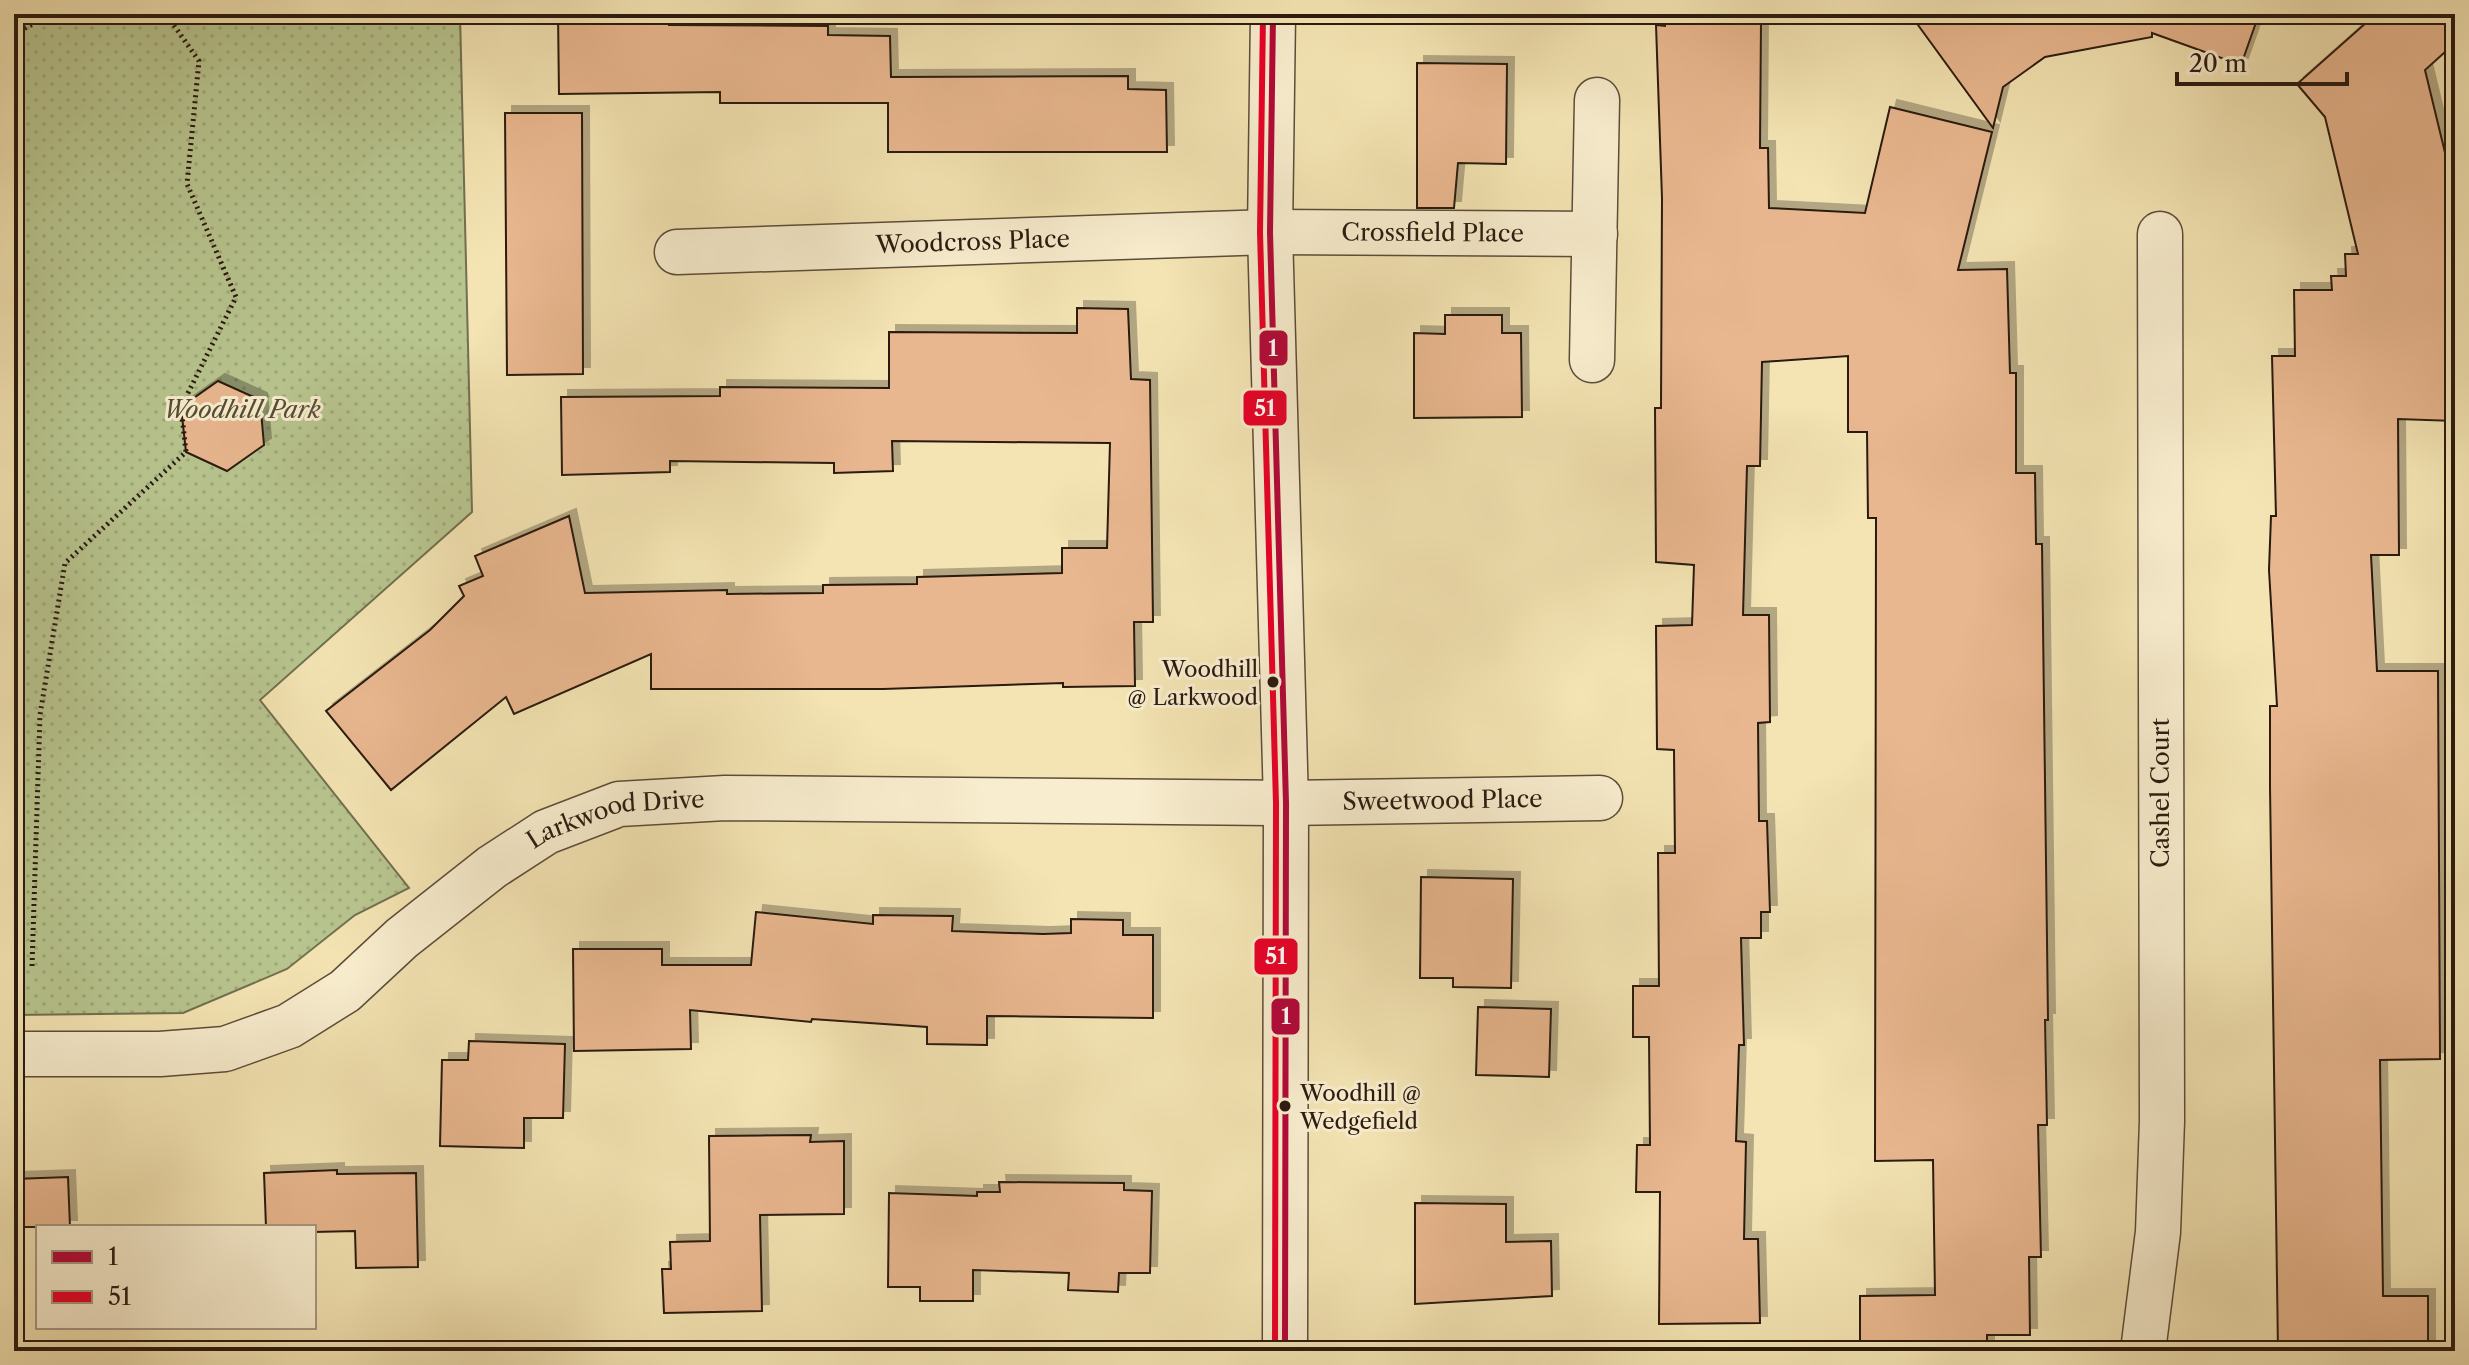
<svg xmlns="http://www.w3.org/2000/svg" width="2469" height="1365" viewBox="0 0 2469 1365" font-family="'Libre Caslon Text',serif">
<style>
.park{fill:url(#park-dots);stroke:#717050;stroke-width:2}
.building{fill:#e9b78f;stroke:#2a1a10;stroke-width:2;filter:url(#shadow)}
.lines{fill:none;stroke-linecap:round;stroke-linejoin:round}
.minor-casing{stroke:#5c4c39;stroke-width:47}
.path{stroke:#2a1a10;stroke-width:5;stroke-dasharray:2 4;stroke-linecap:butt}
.minor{stroke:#f8edce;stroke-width:44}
.bus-1-casing{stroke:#f8edce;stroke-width:12}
.bus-2-casing{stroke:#f8edce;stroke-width:12}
.bus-1{stroke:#b30738;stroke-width:6}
.bus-2{stroke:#e80027;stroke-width:6}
.bus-dot{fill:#2a1a10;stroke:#f8edce;stroke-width:3}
.labels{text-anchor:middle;stroke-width:6;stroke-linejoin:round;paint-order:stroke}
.bus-label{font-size:22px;fill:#2a1a10;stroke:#f8edce;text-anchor:end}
.street-label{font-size:24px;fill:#2a1a10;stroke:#f8edce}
.park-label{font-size:24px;font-style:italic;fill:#554d36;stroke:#f8edce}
.line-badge{stroke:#f8edce;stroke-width:3}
.badge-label{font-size:22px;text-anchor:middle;font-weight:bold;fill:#fff}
</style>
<defs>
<pattern id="park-dots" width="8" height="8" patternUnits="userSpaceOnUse" patternTransform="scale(2)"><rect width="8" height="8" fill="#b8c58f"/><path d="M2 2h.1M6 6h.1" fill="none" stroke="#9ea97a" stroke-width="1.8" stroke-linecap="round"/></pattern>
<filter id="shadow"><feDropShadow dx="7" dy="-7" stdDeviation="0" flood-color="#0004"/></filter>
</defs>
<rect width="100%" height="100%" fill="#f4e4b3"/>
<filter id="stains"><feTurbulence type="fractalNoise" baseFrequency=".0025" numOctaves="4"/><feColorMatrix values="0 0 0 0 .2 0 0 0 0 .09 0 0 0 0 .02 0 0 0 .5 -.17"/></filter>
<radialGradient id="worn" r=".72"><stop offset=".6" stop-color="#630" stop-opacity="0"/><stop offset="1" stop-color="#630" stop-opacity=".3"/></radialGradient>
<polygon class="park" points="14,14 460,14 472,512 260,700 409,888 355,915 287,969 183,1013 14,1015"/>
<g class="building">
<polygon points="558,14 669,14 669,25 828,26 828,35 890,36 891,77 1128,76 1128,89 1166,90 1167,152 888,152 888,103 720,103 720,92 559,94"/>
<polygon points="1665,14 1753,14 1753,20 1761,20 1760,148 1768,148 1769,208 1865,213 1890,107 1992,132 1958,270 2007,269 2010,373 2016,373 2016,473 2035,473 2036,544 2042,544 2048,1020 2045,1020 2047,1125 2038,1125 2041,1257 2029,1257 2030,1335 1987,1335 1987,1351 1860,1351 1860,1296 1935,1295 1933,1160 1875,1161 1876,518 1868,518 1867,432 1848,432 1848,356 1762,362 1760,466 1747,466 1743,615 1769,615 1770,722 1758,723 1759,821 1767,821 1770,912 1761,912 1761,938 1741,938 1744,1045 1739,1045 1736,1141 1746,1142 1744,1239 1758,1239 1760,1323 1659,1324 1660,1192 1636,1192 1637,1145 1650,1145 1649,1037 1633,1037 1633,986 1659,986 1658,853 1675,853 1674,750 1657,749 1656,626 1692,625 1694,565 1656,562 1655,408 1661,408 1662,198 1656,25 1665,26"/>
<polygon points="1910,14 2259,14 2241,65 2152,33 2152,37 2045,57 2003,87 1993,128"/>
<polygon points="2376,14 2455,14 2455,43 2425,70 2455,194 2455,421 2398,419 2399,555 2371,555 2377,671 2438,671 2440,1059 2380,1060 2383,1296 2428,1296 2428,1351 2278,1351 2270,787 2270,706 2277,706 2269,570 2271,516 2276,516 2272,356 2295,356 2294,290 2332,290 2331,276 2346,276 2345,254 2358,254 2325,117 2297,84"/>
<polygon points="1417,63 1507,64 1506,164 1458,163 1454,208 1417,208"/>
<polygon points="505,113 582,113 583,374 507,375"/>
<polygon points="1077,308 1128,309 1131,379 1150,380 1153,622 1134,622 1135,686 1063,687 1063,683 883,689 651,689 651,654 514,714 506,697 391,790 326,711 430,630 464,596 459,586 483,576 475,556 569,516 585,593 727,590 727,594 823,593 823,585 917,584 917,577 1062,573 1062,548 1107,548 1110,443 892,441 893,471 834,473 834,463 670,461 670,472 562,475 561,397 720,396 720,387 889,388 889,332 1077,333"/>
<polygon points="1445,315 1502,315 1502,333 1521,333 1522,417 1414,418 1414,333 1445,334"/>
<polygon points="218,381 260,400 264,445 227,471 186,452 181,407"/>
<polygon points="1421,877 1513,879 1511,988 1453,987 1453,978 1420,978"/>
<polygon points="756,912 873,924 873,915 953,916 952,931 1043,934 1071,933 1071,919 1123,920 1123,935 1153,935 1153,1018 987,1016 987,1045 927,1044 927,1027 812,1019 811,1022 690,1010 691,1049 574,1051 573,949 662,949 662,965 751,965"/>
<polygon points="1478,1007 1551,1009 1549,1077 1476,1075"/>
<polygon points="469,1041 565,1044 563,1118 524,1118 524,1148 440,1146 442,1060 468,1060"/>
<polygon points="811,1135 810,1142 844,1141 844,1214 760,1215 762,1311 664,1313 662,1269 671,1269 670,1242 710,1241 709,1136"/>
<polygon points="337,1170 337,1174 416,1173 418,1267 356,1268 355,1231 314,1232 314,1227 266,1227 264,1173"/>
<polygon points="68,1177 70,1227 14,1227 14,1179"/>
<polygon points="999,1182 1124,1183 1124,1190 1152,1191 1150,1273 1119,1273 1118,1292 1068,1290 1069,1273 973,1270 973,1301 920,1301 920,1287 888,1287 889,1193 977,1196 977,1192 1000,1192"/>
<polygon points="1415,1203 1506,1204 1506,1242 1551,1241 1552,1296 1415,1304"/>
</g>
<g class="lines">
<defs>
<g id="minor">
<polyline points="1273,14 1270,232 1286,803 1285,1351"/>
<path id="s1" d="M677,252L1270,232L1595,234"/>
<polyline points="1592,360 1597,100"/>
<path id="s2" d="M14,1054H160L225,1049L289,1026L345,991L402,938L492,867L546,832L619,804L725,798L1286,803L1600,798"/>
<polyline points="2143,1351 2158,1232 2162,1121 2160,234"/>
</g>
</defs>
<use href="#minor" class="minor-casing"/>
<g class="path">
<polyline points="14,34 52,14"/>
<polyline points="32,966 40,715 65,563 186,452 181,407 236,297 187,184 199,61 173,24 172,14"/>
</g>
<use href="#minor" class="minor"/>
<defs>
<polyline id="bus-1" points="1273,14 1270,232 1286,803 1285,1351"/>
<polyline id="bus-2" points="1263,14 1260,232 1276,803 1275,1351"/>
</defs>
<use href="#bus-1" class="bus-1-casing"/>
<use href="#bus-2" class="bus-2-casing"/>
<use href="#bus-1" class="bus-1"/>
<use href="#bus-2" class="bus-2"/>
</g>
<g class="bus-dot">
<circle cx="1273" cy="682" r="7"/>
<circle cx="1285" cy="1106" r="7"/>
</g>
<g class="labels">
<g class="bus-label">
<text x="1258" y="677">Woodhill<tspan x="1258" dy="28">@ Larkwood</tspan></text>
<text x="1300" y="1101" text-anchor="start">Woodhill @<tspan x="1300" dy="28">Wedgefield</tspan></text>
</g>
<g class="street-label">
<text dy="8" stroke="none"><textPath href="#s1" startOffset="756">Crossfield Place</textPath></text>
<text dy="8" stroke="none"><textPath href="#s1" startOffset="296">Woodcross Place</textPath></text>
<text transform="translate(2161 793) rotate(-90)" y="8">Cashel Court</text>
<text dy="8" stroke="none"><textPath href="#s2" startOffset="1504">Sweetwood Place</textPath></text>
<text dy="8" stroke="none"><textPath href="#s2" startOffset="674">Larkwood Drive</textPath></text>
</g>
<g class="park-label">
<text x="242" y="418">Woodhill Park</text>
</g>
</g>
<g class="line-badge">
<rect x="1258" y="329" width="31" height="38" rx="8" fill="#b30738"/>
<rect x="1242" y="389" width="46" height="38" rx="8" fill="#e80027"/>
<rect x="1253" y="937" width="46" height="39" rx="8" fill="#e80027"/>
<rect x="1270" y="997" width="31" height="39" rx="8" fill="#b30738"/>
</g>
<g class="badge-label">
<text x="1273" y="356">1</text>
<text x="1265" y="416">51</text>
<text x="1276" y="964">51</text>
<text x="1286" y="1024">1</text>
</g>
<rect width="2469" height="1365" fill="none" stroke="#f4e4b3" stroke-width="48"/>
<rect x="16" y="16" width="2437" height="1333" fill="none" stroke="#2a1a10" stroke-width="4"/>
<rect x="24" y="24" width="2421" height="1317" fill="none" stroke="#2a1a10" stroke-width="2"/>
<rect x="36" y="1225" width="280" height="104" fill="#f8edce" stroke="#a69982" stroke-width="2"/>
<rect x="52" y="1251" width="40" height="12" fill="#b30738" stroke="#a69982" stroke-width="2"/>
<text x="108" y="1265" font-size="24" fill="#2a1a10">1</text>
<rect x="52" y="1291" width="40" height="12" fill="#e80027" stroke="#a69982" stroke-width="2"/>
<text x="108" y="1305" font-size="24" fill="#2a1a10">51</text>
<path d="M2177 72v12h170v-12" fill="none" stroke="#2a1a10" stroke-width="4"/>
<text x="2189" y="72" font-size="24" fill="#2a1a10" stroke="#f8edce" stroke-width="6" paint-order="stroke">20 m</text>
<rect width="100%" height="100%" filter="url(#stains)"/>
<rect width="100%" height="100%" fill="url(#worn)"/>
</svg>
